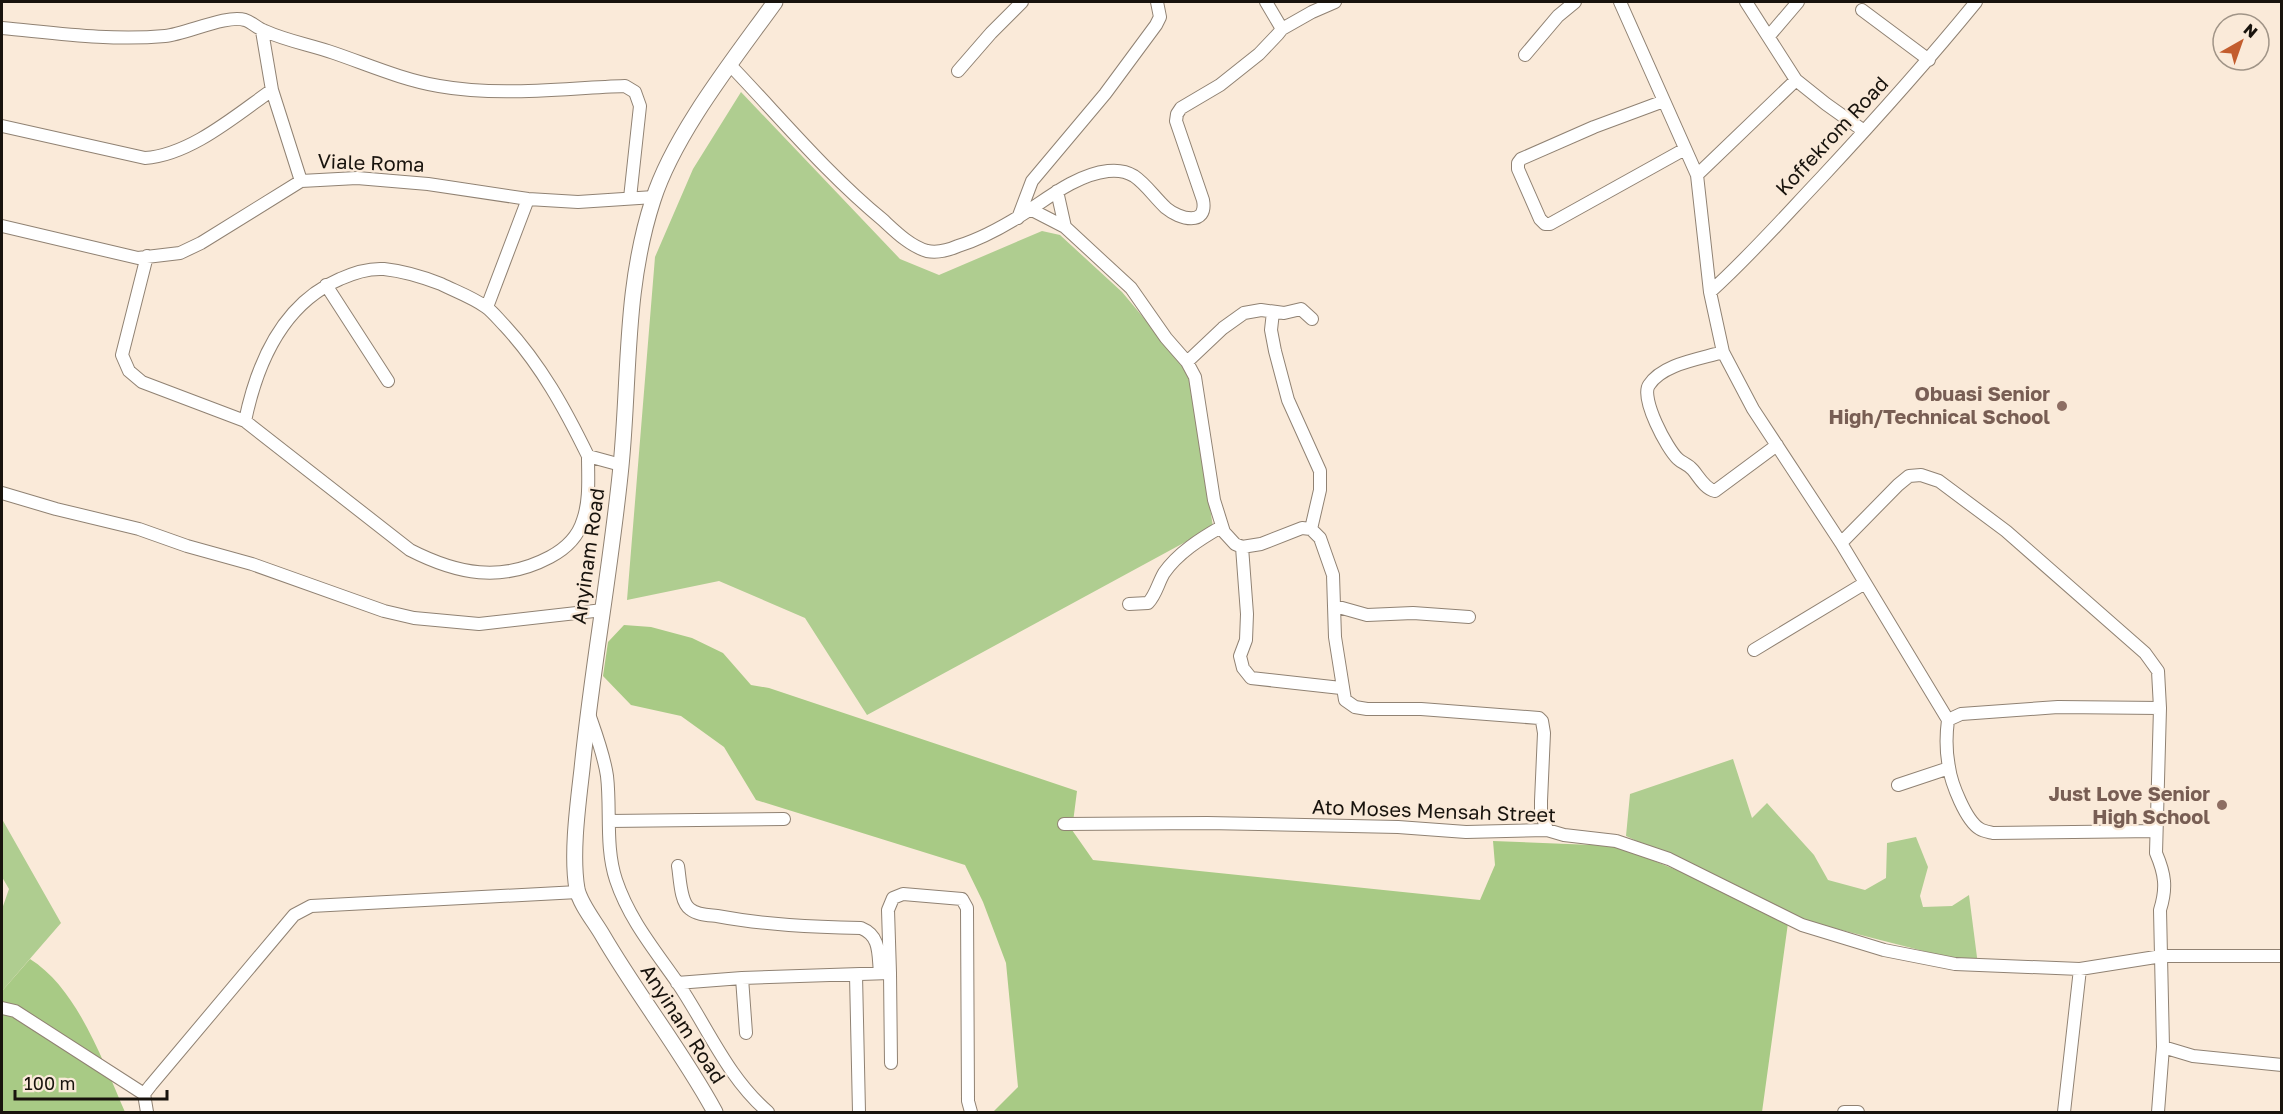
<svg xmlns="http://www.w3.org/2000/svg" width="2283" height="1114" viewBox="0 0 2283 1114" font-family="'Golos Text',sans-serif">
  <style>
    .green { fill: #afcd90 }
    .forest { fill: #a8ca85 }
    .lines { fill: none; stroke-linecap: round; stroke-linejoin: round }
    .minor-casing { stroke: #908273; stroke-width: 14 }
    .tertiary-casing { stroke: #908273; stroke-width: 17 }
    .minor { stroke: #fff; stroke-width: 12 }
    .tertiary { stroke: #fff; stroke-width: 15 }
    .education-dot { fill: #8d6e63; stroke: #faead9; stroke-width: 2 }
    .labels { text-anchor: middle; stroke-width: 4.5; stroke-linejoin: round; paint-order: stroke }
    .street-label { font-size: 20px; fill: #18130d; stroke: #faead9 }
    .education-label { font-size: 20px; font-weight: bold; fill: #785e54; stroke: #faead9; text-anchor: end }
  </style>
  <rect width="100%" height="100%" fill="#faead9"/>
  <path class="green" d="M741,92l159,167 39,16 103,-44 18,4 62,57 67,80 24,155 -346,188 -62,-97 -86,-37 -92,19 28,-343 38,-88z
    M1733,759l19,59 15,-15 47,52 14,25 37,10 21,-12 1,-35 29,-6 12,30 -8,29 3,11 29,-1 17,-11 9,70 -172,-44 -180,-85 4,-42z
    M2,819l59,104 -59,68v-82l7,-20 -7,-12z"/>
  <path class="forest" d="M624,625l27,2 41,11 31,15 28,32 18,3 308,103 -5,39 21,30 387,40 15,-35 -2,-24 125,5 73,30 97,47 -26,189h-769l25,-25 -12,-124 -23,-61 -18,-37 -209,-65 -32,-53 -43,-31 -50,-11 -28,-29 5,-34z
    M30,959c48,30 73,103 95,153h-123v-121z"/>
  <g class="lines">
    <defs>
      <path id="minor" d="M1620,2l77,173 13,117 13,60 30,57 88,134
        M1746,2l50,78 30,24 38,27
        M1862,10l67,50
        M2,28c54,5 108,13 163,8 21,-2 62,-22 80,-16 7,2 13,9 20,11 22,10 46,14 69,22 35,12 69,27 105,33 61,11 125,2 186,0l10,6 5,14 -10,92
        M1282,29l30,-17 23,-10
        M262,31l10,59 29,91
        M1769,36l29,-34
        M1525,55l33,-39 17,-14
        M730,65c50,52 97,109 153,155 13,12 27,26 44,31 11,2 22,-1 31,-5 26,-8 50,-22 73,-37 22,-15 49,-35 77,-38 9,-1 18,0 26,5 12,8 21,22 32,32 13,11 42,19 37,-8l-27,-79 1,-7 4,-6 39,-23 39,-31 19,-20 4,-5 -16,-27
        M958,71l33,-38 31,-31
        M1664,101l-70,26 -73,32 -3,4v6l22,50 5,5h5l135,-75
        M2,126l143,32c45,-3 90,-42 127,-68
        M1697,175l99,-95
        M1057,191l8,36
        M1030,209l35,18 66,61 35,50 21,24 8,15 19,123 10,32 11,12 7,3 19,-3 41,-16 9,1 9,9 13,37 2,62 10,63 10,7 12,2h54l118,9 3,3 2,12 -3,68v11l6,18
        M1018,218l14,-37 73,-87 51,-69 4,-8 -3,-15
        M2,226l136,32 42,-5 21,-10 100,-62 56,-3 71,6 100,15 50,3 76,-5
        M147,256l-25,99 7,16 13,11 103,39 165,129c47,24 91,33 140,7 15,-8 28,-20 33,-37 7,-20 5,-42 5,-64
        M326,285l62,96
        M1710,292c40,-36 75,-76 112,-115 53,-57 105,-115 154,-175
        M487,307l41,-108
        M1273,312l-2,18 4,21 13,49 32,71v19l-9,39
        M1723,352c-23,7 -61,12 -74,33 -9,13 18,64 29,74 4,4 10,5 15,11 6,7 12,19 22,21l62,-46
        M1187,362l36,-34 21,-15 17,-3 23,3 17,-4 11,10
        M245,421c12,-58 37,-117 95,-142 13,-6 28,-11 44,-10 19,2 39,8 57,15 14,7 31,13 45,23 7,5 13,13 19,19 36,39 60,83 83,130l33,9
        M2,493l54,16 83,20 48,17 65,18 132,47 30,7 65,6 124,-14
        M1242,547l5,67 -1,26 -6,16 3,12 8,10 90,10
        M1129,604l19,-1c8,-8 10,-20 16,-30 14,-20 36,-34 57,-46
        M1335,606l32,9 46,-2 56,4
        M1754,650l111,-67
        M589,714c7,20 15,41 18,62 4,34 -2,71 9,104 13,39 38,69 61,102 30,44 50,95 91,130
        M1948,720l13,-6 97,-7 102,1
        M1898,785l51,-17
        M609,821l175,-2
        M1064,824l143,-1 191,4 68,5 81,-2 17,5 52,6 53,18 133,66 82,25 71,14 125,5 82,-13h120
        M2156,831l-163,2c-4,-1 -10,-2 -13,-4 -14,-8 -29,-46 -31,-62 -3,-15 -3,-32 -1,-47l-107,-177 57,-58 11,-9 12,-1 18,6 67,50 139,122 13,18 2,37 -4,145c9,21 11,35 4,57l3,137 -5,65
        M678,866c2,11 2,36 12,43 7,6 19,6 27,7 48,9 96,11 144,12 20,8 17,27 19,45
        M890,973l1,90
        M856,975l3,137
        M742,978l4,55
        M677,983l65,-5 148,-5 -2,-63 5,-12 10,-4 59,5 5,9 1,193 3,11
        M2,1008l13,3 129,83
        M2163,1047l30,9 89,9
        M147,1112l-3,-18 7,-9 143,-170 17,-9 267,-14
        M1844,1112h14
        M2064,1112l16,-143"/>
      <path id="tertiary" d="M715,1112c-33,-61 -77,-116 -112,-176 -8,-14 -23,-32 -26,-47 -6,-35 1,-85 5,-120 10,-101 29,-201 39,-303 9,-91 3,-177 32,-266 21,-66 81,-141 122,-198"/>
    </defs>
    <use href="#minor" class="minor-casing"/>
    <use href="#tertiary" class="tertiary-casing"/>
    <use href="#minor" class="minor"/>
    <use href="#tertiary" class="tertiary"/>
  </g>
  <g class="education-dot">
    <circle cx="2062" cy="406" r="6"/>
    <circle cx="2222" cy="805" r="6"/>
  </g>
  <g class="labels">
    <g class="street-label">
      <text transform="translate(1832 136) rotate(-47)" y="7">Koffekrom Road</text>
      <text transform="translate(371 163) rotate(2)" y="7">Viale Roma</text>
      <text transform="translate(588 556) rotate(-82)" y="7">Anyinam Road</text>
      <text transform="translate(1434 811) rotate(2)" y="7">Ato Moses Mensah Street</text>
      <text transform="translate(683 1024) rotate(57)" y="7">Anyinam Road</text>
    </g>
    <g class="education-label">
      <text x="2050" y="401">Obuasi Senior<tspan x="2050" dy="23">High/Technical School</tspan></text>
      <text x="2210" y="801">Just Love Senior<tspan x="2210" dy="23">High School</tspan></text>
    </g>
  </g>
  <rect width="2283" height="1114" fill="none" stroke="#18130d" stroke-width="6"/>
  <g transform="translate(2241 42) rotate(40)"><circle r="28" fill="#faead9" stroke="#a09487" stroke-width="1.5"/>
  <path d="M0-4.5L10 22L0 15L-10 22Z" fill="#c35d2e"/>
  <text y="-9" font-size="16" font-weight="bold" text-anchor="middle" fill="#18130d">N</text>
  </g>
  <path d="M15 1090v9h152v-9" fill="none" stroke="#18130d" stroke-width="3"/>
  <text x="24" y="1090" font-size="18" fill="#18130d" stroke="#faead9" stroke-width="4.5" paint-order="stroke">100 m</text>
</svg>
